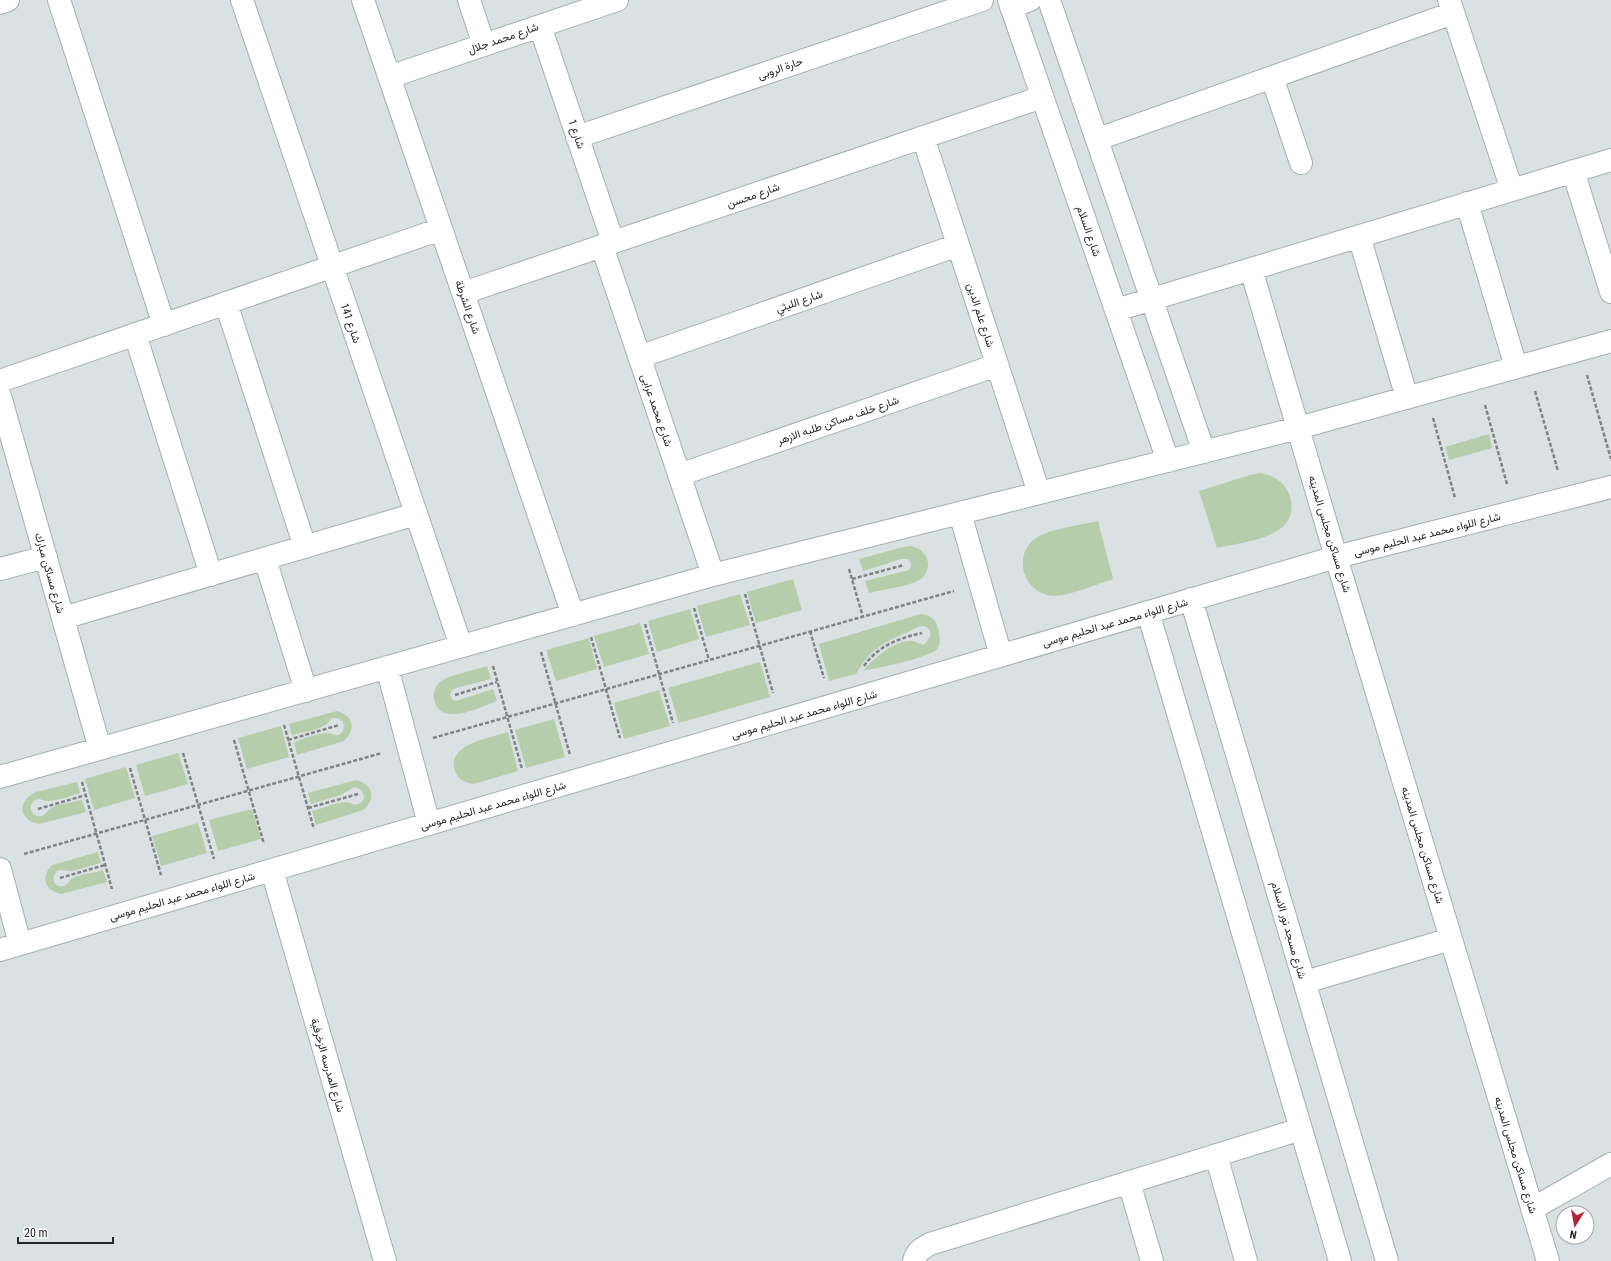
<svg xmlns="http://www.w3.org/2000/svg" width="1611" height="1261" viewBox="0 0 1611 1261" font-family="'Roboto Condensed',Vazirmatn,sans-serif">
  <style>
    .green { fill: #b6cdac }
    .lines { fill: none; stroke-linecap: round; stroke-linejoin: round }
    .street-casing { stroke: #a7aeae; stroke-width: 24 }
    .path { stroke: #7f8384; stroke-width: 2.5; stroke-dasharray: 4 2; stroke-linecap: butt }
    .street { stroke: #fff; stroke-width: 22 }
    .labels { text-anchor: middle; stroke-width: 3.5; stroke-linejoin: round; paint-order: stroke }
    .street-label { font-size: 11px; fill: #232526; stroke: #fff }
  </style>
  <rect width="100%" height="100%" fill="#dae1e2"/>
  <path class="green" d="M1489,434l3,14 -43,12 -4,-13z
    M1260,473c14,3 26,9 30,24 12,41 -47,45 -73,51l-18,-57 51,-16z
    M1098,521l15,58c-16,5 -44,17 -59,17 -30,-1 -43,-41 -18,-58 13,-9 45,-13 62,-17z
    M912,546c8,3 15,7 16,17 1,5 -3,13 -7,16 -10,7 -40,11 -52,14l-4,-12 44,-11 2,-4v-4l-4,-3h-5l-39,12 -4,-12 44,-12z
    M793,579l9,31 -46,13 -9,-31z
    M740,594l10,31 -44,12 -9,-31z
    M690,609l9,30 -42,13 -9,-31z
    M921,614c9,1 15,5 17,14 1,7 4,15 -1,21 -8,9 -60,19 -74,22 10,-12 31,-31 48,-30 5,0 8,3 12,4 7,-4 12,-17 0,-19 -5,0 -12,5 -17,7 -26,11 -35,17 -50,41l-27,7 -10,-37z
    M640,623l9,31 -45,13 -10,-31z
    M589,638l8,31 -41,12 -10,-31z
    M760,662l10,35 -91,26 -11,-35z
    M487,666l4,13 -35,9 -4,2 -2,5 2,4 4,2 37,-12 4,12c-16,6 -59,28 -63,-3 -1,-5 2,-13 6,-16 8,-7 36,-12 47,-16z
    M659,690l11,36 -46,13 -10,-36z
    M337,711c17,5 19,19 7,30l-47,14 -3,-13c9,-3 24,-9 33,-9 5,0 10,5 14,0 6,-6 2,-16 -7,-15 -4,0 -5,5 -9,7 -9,6 -23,7 -33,10l-3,-11z
    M554,719l11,38 -39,11 -11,-38z
    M281,726l8,31 -42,12 -9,-31z
    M508,732l10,39 -44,13c-8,-1 -16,-4 -19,-13 -9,-27 35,-33 53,-39z
    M178,753l10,31 -43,12 -9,-31z
    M126,767l9,31 -41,12 -9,-31z
    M356,780c17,4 21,19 7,30l-47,15 -4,-14c9,-2 25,-9 34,-9 4,0 7,4 12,2 11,-4 5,-16 -4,-17l-13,8 -30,9 -3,-11z
    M77,782l3,11c-10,3 -22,8 -33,8 -5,0 -9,-5 -14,1 -5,5 -1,15 7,14 5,0 6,-4 10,-7 6,-5 24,-7 32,-9l4,12 -47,12c-21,-4 -22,-23 -3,-32z
    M252,809l9,30 -43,12 -9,-31z
    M198,823l9,30 -46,13 -9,-30z
    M98,852l3,11 -28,8 -15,-1c-7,5 -6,18 5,16 5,0 6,-6 9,-8 9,-4 22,-5 31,-8l4,12 -46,12c-16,-3 -21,-17 -9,-29z"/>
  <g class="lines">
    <defs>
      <path id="street" d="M59,0l105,325
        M242,0l219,646
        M363,0l210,615
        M469,0l15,45
        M1009,0l159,461
        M1049,0l155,452
        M1449,0l63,190
        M0,3l8,-3
        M1011,7l19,-7
        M540,26l73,216
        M389,77l228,-77
        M1272,77l29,86
        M577,137l405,-137
        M923,137l116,356
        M1098,139l355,-126
        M1573,171l38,121
        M1467,203l49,164
        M1359,236l48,162
        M602,246l111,329
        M1251,269l85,288 212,704
        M463,293l579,-196
        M226,303l79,244
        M1116,310l495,-150
        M135,334l76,241
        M639,357l319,-112
        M0,381l441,-152
        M0,396l100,353
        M679,475l318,-110
        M960,513l41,143
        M265,559l41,132
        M0,569l46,-12
        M1191,599l196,662
        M1148,612l192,649
        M63,618l353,-104
        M387,667l42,157
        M0,777l713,-202 585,-147 313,-87
        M0,869l20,75
        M272,870l113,391
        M0,950l1336,-393 275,-70
        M1305,982l146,-43
        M1216,1155l30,106
        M1129,1182l23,79
        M1532,1209l79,-45
        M914,1261c2,-9 8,-13 16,-17l371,-115"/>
    </defs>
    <use href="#street" class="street-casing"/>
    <path class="path" d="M1587,375l24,84
      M1535,391l23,80
      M1485,405l22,79
      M1433,418l22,80
      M849,569l14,48
      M852,579l52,-14
      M745,594l28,99
      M694,608l15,52
      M645,624l28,99
      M810,631l14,47
      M591,637l29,101
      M541,652l29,103
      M493,666l29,103
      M864,666c14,-20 35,-28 58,-33
      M455,695l42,-13
      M284,725l30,104
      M433,738l521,-147
      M234,740l30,104
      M288,740l51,-15
      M183,753l31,106
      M130,768l31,107
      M82,782l30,107
      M308,808l50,-14
      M38,809l48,-14
      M24,854l358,-101
      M60,878l45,-13"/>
    <use href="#street" class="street"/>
  </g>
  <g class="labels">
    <g class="street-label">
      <text transform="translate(503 38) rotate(-19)" y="4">شارع محمد جلال</text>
      <text transform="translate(780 68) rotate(-19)" y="4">حارة الروبى</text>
      <text transform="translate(577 134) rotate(71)" y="4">شارع 1</text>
      <text transform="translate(753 195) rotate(-19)" y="4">شارع محسن</text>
      <text transform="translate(1089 231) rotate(71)" y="4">شارع السلام</text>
      <text transform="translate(799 301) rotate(-19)" y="4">شارع الليثي</text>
      <text transform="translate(468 307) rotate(71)" y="4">شارع الشرطة</text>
      <text transform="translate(981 315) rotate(72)" y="4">شارع علم الدين</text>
      <text transform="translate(351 323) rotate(71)" y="4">شارع 141</text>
      <text transform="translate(657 410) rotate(71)" y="4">شارع محمد عرابى</text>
      <text transform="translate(838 420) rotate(-19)" y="4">شارع خلف مساكن طلبه الازهر</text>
      <text transform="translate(1330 534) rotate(73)" y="4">شارع مساكن مجلس المدينه</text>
      <text transform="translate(1427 534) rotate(-14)" y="4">شارع اللواء محمد عبد الحليم موسى</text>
      <text transform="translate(50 573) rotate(74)" y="4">شارع مساكن مبارك</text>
      <text transform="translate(1115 622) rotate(-16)" y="4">شارع اللواء محمد عبد الحليم موسى</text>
      <text transform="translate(804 714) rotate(-16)" y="4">شارع اللواء محمد عبد الحليم موسى</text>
      <text transform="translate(493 805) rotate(-16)" y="4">شارع اللواء محمد عبد الحليم موسى</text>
      <text transform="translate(1423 845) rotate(73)" y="4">شارع مساكن مجلس المدينه</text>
      <text transform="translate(182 896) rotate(-16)" y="4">شارع اللواء محمد عبد الحليم موسى</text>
      <text transform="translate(1289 930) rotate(74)" y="4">شارع مسجد نور الاسلام</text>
      <text transform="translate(328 1065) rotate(74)" y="4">شارع المدرسه الزخرفية</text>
      <text transform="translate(1516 1155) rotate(73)" y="4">شارع مساكن مجلس المدينه</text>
    </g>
  </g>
  <g transform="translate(1575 1225) rotate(191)"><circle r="19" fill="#ffffff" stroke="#a7a8a8"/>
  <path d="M0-3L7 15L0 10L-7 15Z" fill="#b3213a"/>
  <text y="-6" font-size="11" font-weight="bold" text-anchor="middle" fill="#232526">N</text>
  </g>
  <path d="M18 1237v6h95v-6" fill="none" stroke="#232526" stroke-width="2"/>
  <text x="24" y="1237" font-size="12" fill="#232526" stroke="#ffffff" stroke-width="3" paint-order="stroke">20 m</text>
</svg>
